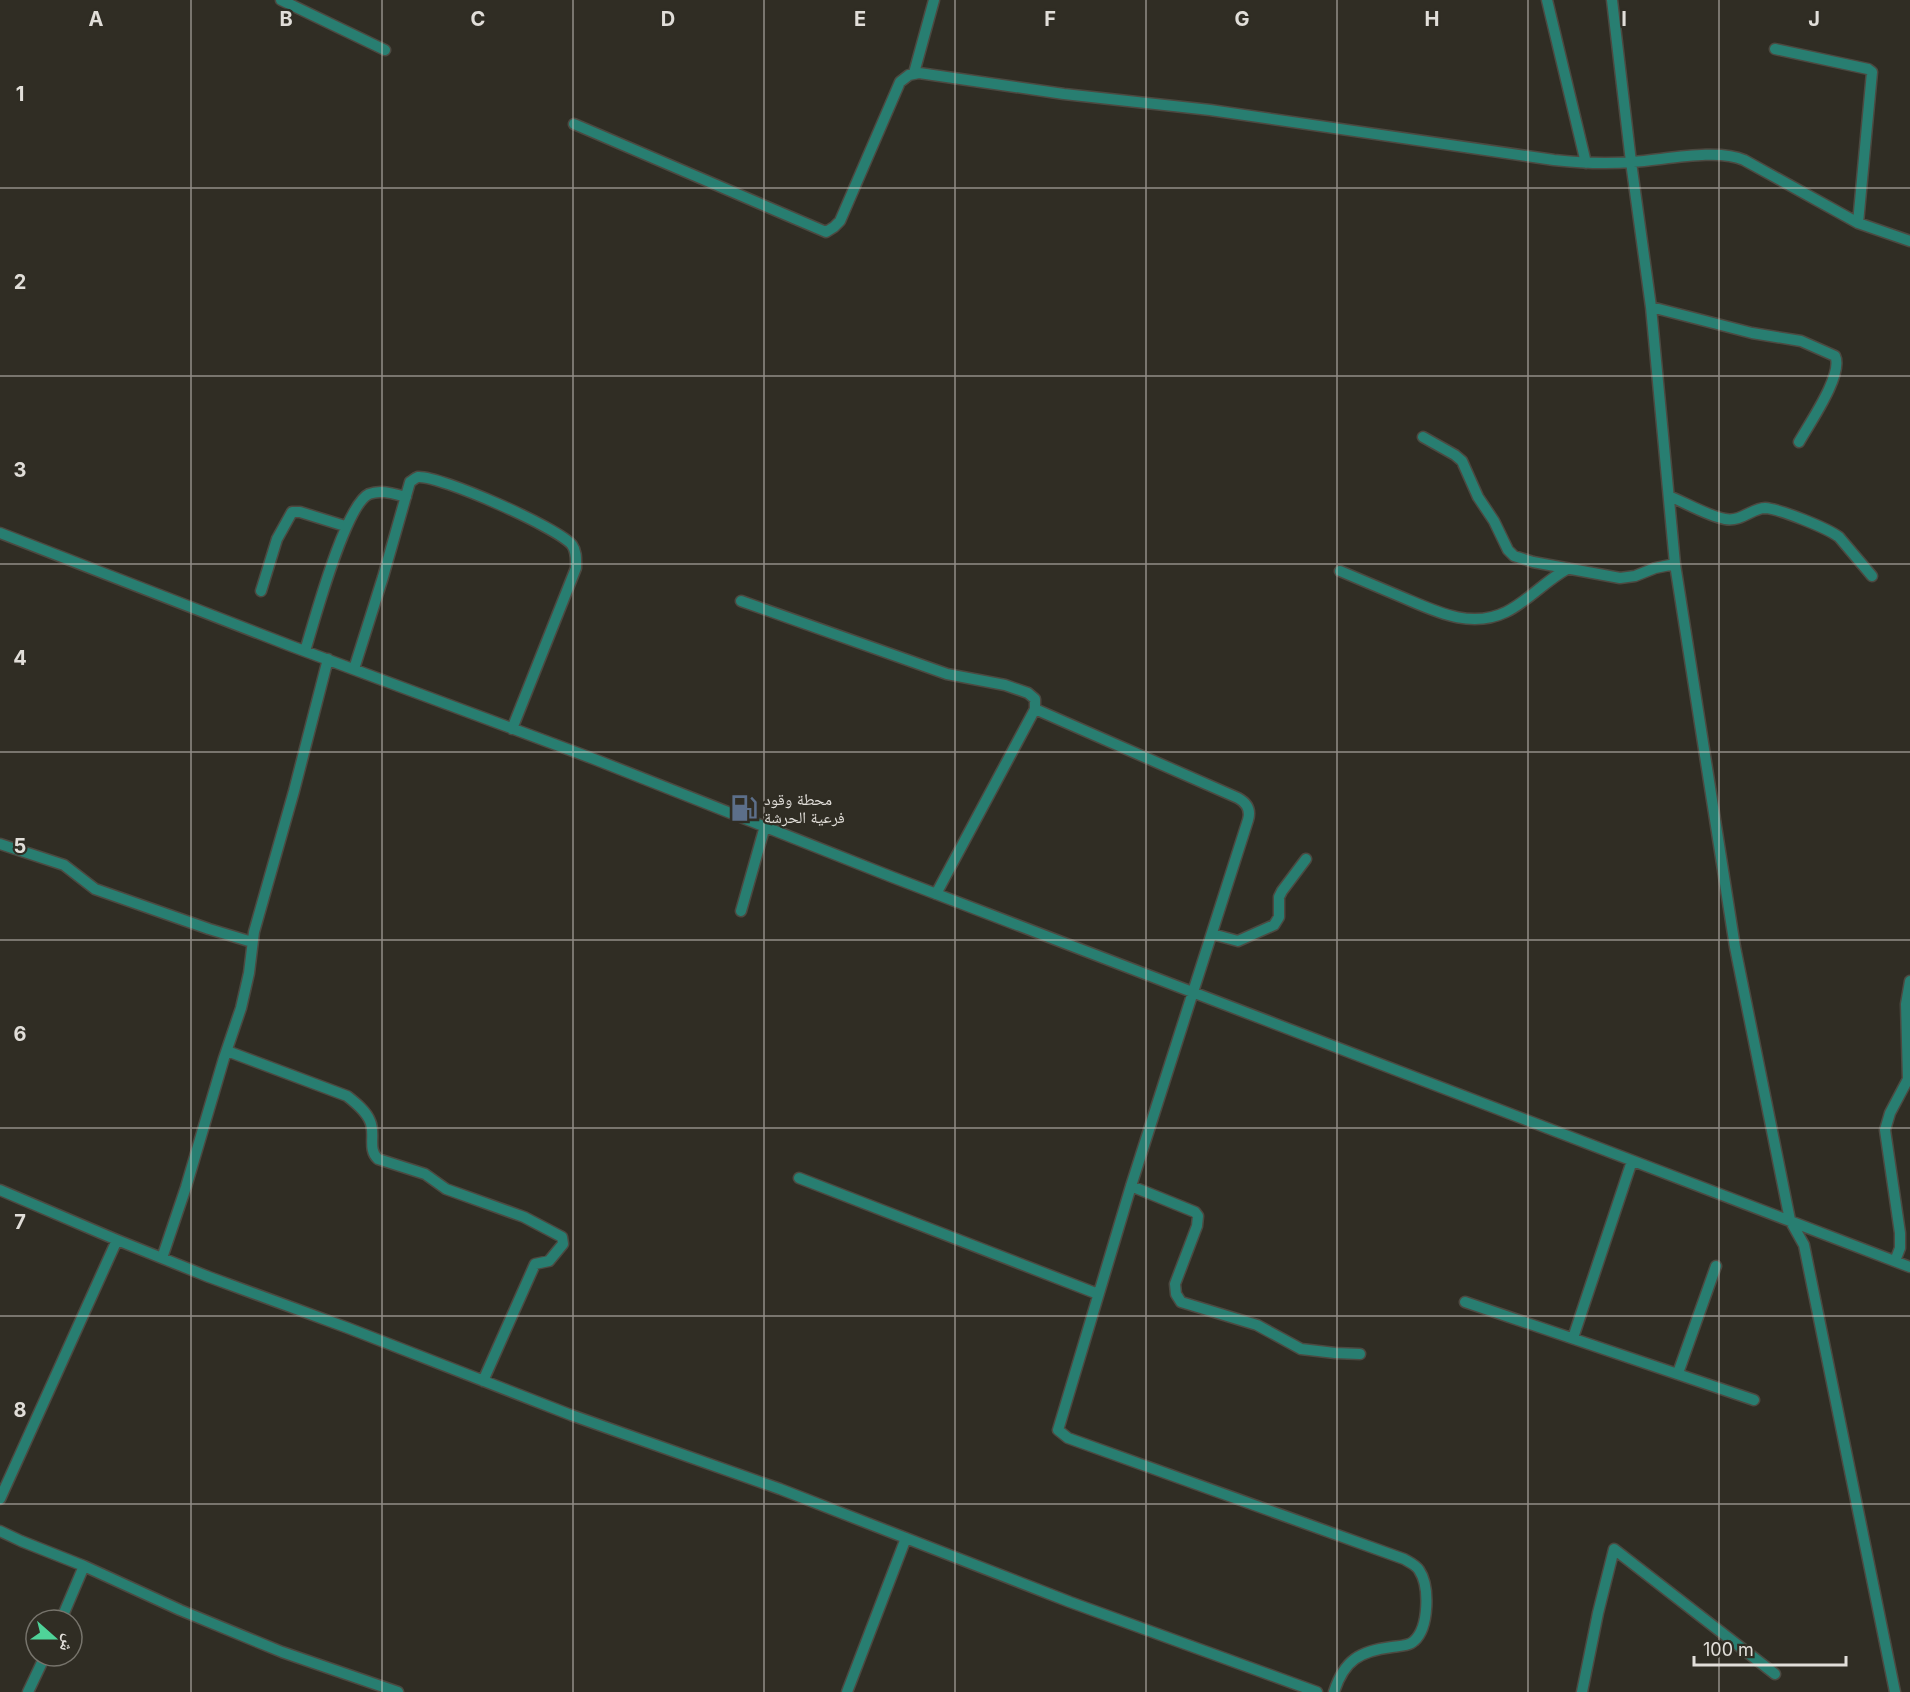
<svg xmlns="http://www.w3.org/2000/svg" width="1910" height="1692" viewBox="0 0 1910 1692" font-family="Inter,'Noto Naskh Arabic',sans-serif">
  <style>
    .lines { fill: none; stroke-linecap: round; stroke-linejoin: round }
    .minor-casing { stroke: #4c4941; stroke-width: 13 }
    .minor { stroke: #287e71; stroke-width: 10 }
    .grid { fill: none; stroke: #e1ded9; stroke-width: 1.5; stroke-opacity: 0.55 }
    .labels { text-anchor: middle; stroke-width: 4.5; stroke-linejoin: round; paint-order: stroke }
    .poi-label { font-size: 16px; fill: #e1ded9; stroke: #302d24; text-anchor: start }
    .grid-label { font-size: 20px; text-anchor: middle; font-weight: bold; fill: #e1ded9; stroke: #302d24; stroke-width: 4.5; stroke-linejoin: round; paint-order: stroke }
  </style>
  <rect width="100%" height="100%" fill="#302d24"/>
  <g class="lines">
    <defs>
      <path id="minor" d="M281,0l104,50
        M1547,0l39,163
        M1612,0l19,162 20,145 24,257 60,383 55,273 14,25 91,447
        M1775,49l93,20 4,3 -14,151
        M914,73l20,-73
        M574,124l252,108 8,-5 6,-6 60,-139 9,-7 10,-2 145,21 146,16 344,50c26,3 53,4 79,2 31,-2 84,-14 111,-2l114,63 52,18
        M1651,307l101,26 49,8 34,15c9,18 -26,68 -36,86
        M1423,437l32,18 7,6 16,36 16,24 14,29 6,6 19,6 87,16 15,-2 20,-8 20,-4
        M1669,496c17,7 39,20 56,23 17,3 27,-11 40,-11 15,1 62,20 74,29l33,39
        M0,533l291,113 303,113 298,118 1018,390
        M1340,571c21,9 43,18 64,27 33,14 67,31 102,14 21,-10 39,-31 61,-43
        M261,591l16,-52 15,-27h8l45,14
        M741,601l206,73 58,11 23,8 7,6v10l-99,185
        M305,651c9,-29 40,-146 64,-157 12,-5 25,0 37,3
        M354,669l29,-92 27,-95c3,-2 5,-4 8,-5 21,-2 141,51 154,68 5,7 4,15 4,23l-64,161
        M1035,709l203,89c9,5 13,12 10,22l-117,366 -73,244 10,8 336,121c5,3 12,6 15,11 11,16 10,58 -5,71 -5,5 -15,5 -22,6 -32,4 -48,13 -58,45
        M0,844l64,21 31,24 114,40 43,13
        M741,911l24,-85
        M1212,934l26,7 36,-16 5,-8v-20l3,-6 24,-32
        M227,1051l120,45c9,7 19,15 23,25 6,13 -3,28 8,38l47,15 21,15 78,28 38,20 1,7 -14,17 -14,3 -52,117
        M799,1178l299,116
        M1131,1186l64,26 3,4 -1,10 -22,58 1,10 5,8 76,23 44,24 34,4 25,1
        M0,1190l117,50 92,37 139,51 223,87 209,74 290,113 247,90
        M162,1258l24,-71 38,-129 17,-50 8,-35 5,-41 40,-141 34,-132
        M1895,1261l5,-13v-15l-15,-103 5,-17 18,-34 -2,-75 4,-23
        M1465,1302l289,98
        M1573,1338l59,-177
        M1678,1373l38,-107
        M0,1499l117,-259
        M0,1531l21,10 63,25 96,44 102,42 116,40
        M61,1620l23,-54
        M28,1692l17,-36
        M847,1692l59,-154
        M1582,1692l16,-79 16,-64 161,125"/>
    </defs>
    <use href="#minor" class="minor-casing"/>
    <use href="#minor" class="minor"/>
  </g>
  <path class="grid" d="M191,0v1692M382,0v1692M573,0v1692M764,0v1692M955,0v1692M1146,0v1692M1337,0v1692M1528,0v1692M1719,0v1692M0,188h1910M0,376h1910M0,564h1910M0,752h1910M0,940h1910M0,1128h1910M0,1316h1910M0,1504h1910"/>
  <defs>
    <symbol id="fuel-bare" viewBox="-9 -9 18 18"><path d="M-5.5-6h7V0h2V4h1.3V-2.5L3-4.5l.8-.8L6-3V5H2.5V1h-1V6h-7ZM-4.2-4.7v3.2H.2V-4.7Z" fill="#5c6f8a" stroke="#302d24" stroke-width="2.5" paint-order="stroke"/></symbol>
  </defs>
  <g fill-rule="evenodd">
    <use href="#fuel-bare" x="725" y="789" width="38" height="38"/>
  </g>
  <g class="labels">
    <g class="poi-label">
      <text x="764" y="805">محطة وقود<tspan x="764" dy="18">فرعية الحرشة</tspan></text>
    </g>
  </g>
  <g class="grid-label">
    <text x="96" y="26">A</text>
    <text x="286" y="26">B</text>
    <text x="478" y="26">C</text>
    <text x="668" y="26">D</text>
    <text x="860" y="26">E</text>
    <text x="1050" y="26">F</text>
    <text x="1242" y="26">G</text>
    <text x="1432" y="26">H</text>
    <text x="1624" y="26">I</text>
    <text x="1814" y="26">J</text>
    <text x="20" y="101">1</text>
    <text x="20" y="289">2</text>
    <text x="20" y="477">3</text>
    <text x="20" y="665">4</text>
    <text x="20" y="853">5</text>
    <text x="20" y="1041">6</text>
    <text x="20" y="1229">7</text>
    <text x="20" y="1417">8</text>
  </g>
  <g transform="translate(54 1638) rotate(111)"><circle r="28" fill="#302d24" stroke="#77746c" stroke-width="1.5"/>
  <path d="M0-4.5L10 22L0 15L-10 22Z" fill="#4fd399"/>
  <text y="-9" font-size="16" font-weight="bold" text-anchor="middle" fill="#e1ded9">ش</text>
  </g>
  <path d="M1694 1656v9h152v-9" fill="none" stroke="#e1ded9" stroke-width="3"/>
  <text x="1703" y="1656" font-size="18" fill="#e1ded9" stroke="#302d24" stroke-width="4.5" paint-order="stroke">100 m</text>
</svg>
